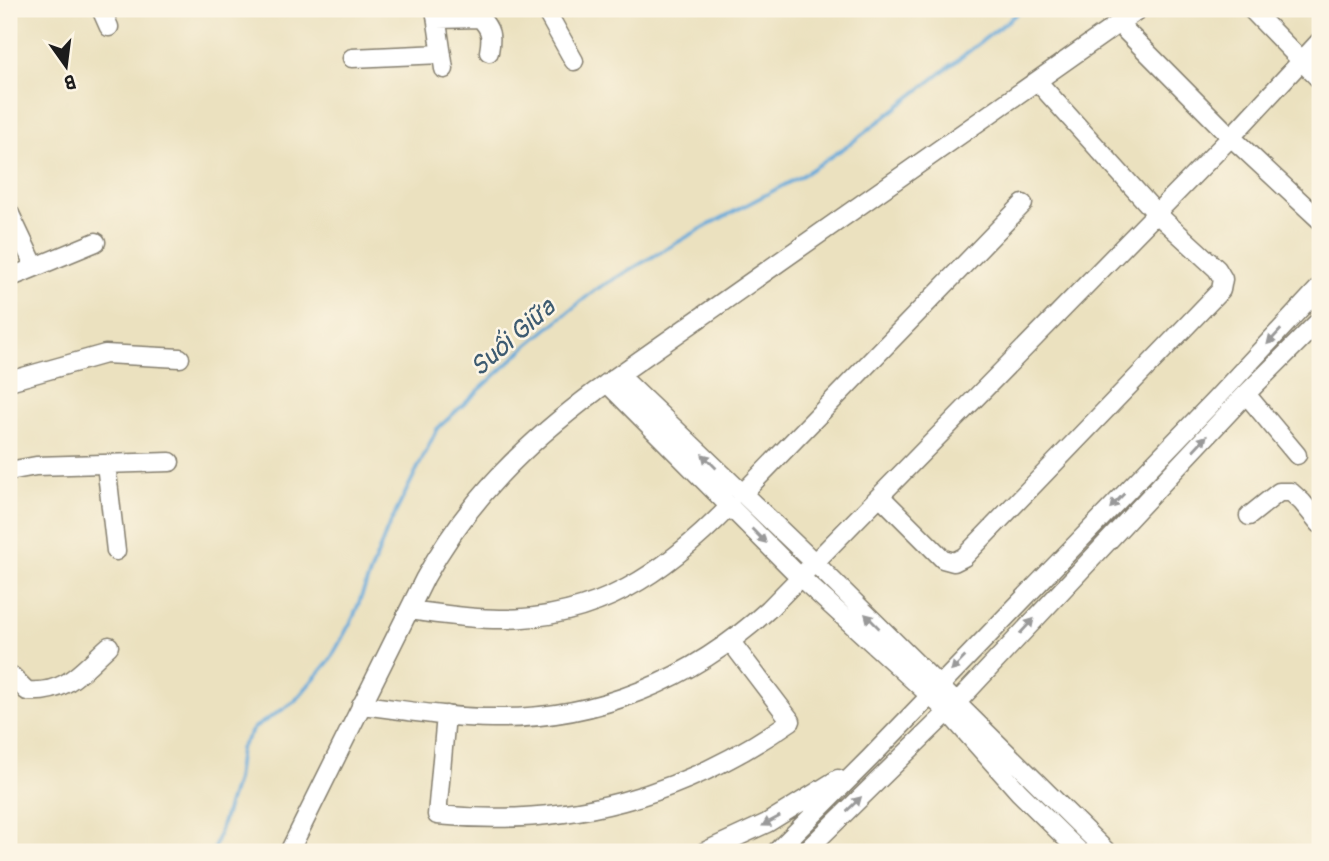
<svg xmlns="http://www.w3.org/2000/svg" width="1329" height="861" viewBox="0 0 1329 861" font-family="Pangolin,sans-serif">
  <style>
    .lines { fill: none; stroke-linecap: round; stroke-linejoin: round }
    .stream { stroke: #65a9da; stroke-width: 3.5 }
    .minor-casing { stroke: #847e6e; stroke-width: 21 }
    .minor { stroke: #fff; stroke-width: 18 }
    .oneway { fill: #999 }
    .labels { text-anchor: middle; stroke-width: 5; stroke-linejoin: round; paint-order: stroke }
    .water-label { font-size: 26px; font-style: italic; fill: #3d5b71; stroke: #fcf5e5 }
  </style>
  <rect width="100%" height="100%" fill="#fcf5e5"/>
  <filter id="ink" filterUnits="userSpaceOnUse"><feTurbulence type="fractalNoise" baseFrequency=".0143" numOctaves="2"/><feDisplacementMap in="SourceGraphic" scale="14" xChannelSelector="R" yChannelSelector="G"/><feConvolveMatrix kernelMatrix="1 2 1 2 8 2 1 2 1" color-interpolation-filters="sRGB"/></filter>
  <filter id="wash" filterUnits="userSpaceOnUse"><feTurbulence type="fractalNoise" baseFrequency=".00686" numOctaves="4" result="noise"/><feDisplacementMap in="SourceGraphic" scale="28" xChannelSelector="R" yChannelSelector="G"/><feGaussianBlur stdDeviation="1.57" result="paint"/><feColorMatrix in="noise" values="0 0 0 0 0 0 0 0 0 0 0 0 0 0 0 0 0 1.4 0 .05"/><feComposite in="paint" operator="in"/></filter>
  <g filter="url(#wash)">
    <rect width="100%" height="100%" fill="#ebe1bf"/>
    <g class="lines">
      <path class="stream" d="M213,852l23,-72 4,-31 14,-21 40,-26 36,-42 23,-42 34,-88 50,-101 92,-85 66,-54 104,-60 104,-55 47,-31 173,-135"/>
    </g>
  </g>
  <g filter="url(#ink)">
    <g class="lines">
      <defs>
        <path id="minor" d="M101,9l8,18
          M435,9l9,60
          M545,9l29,52
          M1251,9l69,71
          M437,19l43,-1c11,11 12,18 9,34
          M1118,23l113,114 89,83
          M352,58l90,-4
          M9,212l26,55
          M9,278l87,-36
          M619,375l196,188 292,289
          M9,381l96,-27 75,4
          M607,383l193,194 148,135 71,80 61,60
          M1246,394l51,61
          M106,464l10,87
          M9,471l27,-5 134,-4
          M742,494l281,-290
          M880,496l63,63 11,3 10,-5 257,-267 2,-11 -6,-10 -61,-56 -119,-132
          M1249,516l30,-24h12l11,10 18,22
          M409,610c30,4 60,9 91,9 98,0 164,-45 230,-113
          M9,677l3,-1 15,15c40,3 54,-20 82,-45
          M361,705c44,5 88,13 132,13 105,2 200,-39 276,-109l462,-472 89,-96
          M446,715l-9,100c132,13 245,-18 354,-94l-60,-79
          M289,852l136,-274c43,-78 99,-133 171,-187l543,-382
          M704,852l63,-29 71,-44
          M776,852l94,-94 345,-358 105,-113
          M805,852l143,-140 298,-318 74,-74"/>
      </defs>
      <use href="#minor" class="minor-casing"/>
      <use href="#minor" class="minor"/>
    </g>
    <defs><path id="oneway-solid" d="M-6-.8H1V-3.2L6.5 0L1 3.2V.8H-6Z" transform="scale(1.75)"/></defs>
    <g class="oneway">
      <use href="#oneway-solid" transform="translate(1274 337) rotate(133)"/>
      <use href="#oneway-solid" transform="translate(1200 443) rotate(-47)"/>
      <use href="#oneway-solid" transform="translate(709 461) rotate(-135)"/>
      <use href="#oneway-solid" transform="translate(1117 501) rotate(134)"/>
      <use href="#oneway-solid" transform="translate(759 536) rotate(45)"/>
      <use href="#oneway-solid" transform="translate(872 621) rotate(-135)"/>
      <use href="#oneway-solid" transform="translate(1027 626) rotate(-47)"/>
      <use href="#oneway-solid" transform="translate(958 664) rotate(134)"/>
      <use href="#oneway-solid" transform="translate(854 804) rotate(-44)"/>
      <use href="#oneway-solid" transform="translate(771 821) rotate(151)"/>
    </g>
  </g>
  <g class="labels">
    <g class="water-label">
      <text transform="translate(512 337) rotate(-41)" y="9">Suối Giữa</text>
    </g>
  </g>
  <rect width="1329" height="861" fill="none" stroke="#fcf5e5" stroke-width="35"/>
  <g transform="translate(66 66) rotate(166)" stroke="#fcf5e5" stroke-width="5" paint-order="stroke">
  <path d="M0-5L12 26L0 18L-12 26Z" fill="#1c1c1c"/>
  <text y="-10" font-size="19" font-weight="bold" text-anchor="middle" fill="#1c1c1c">B</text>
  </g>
</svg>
